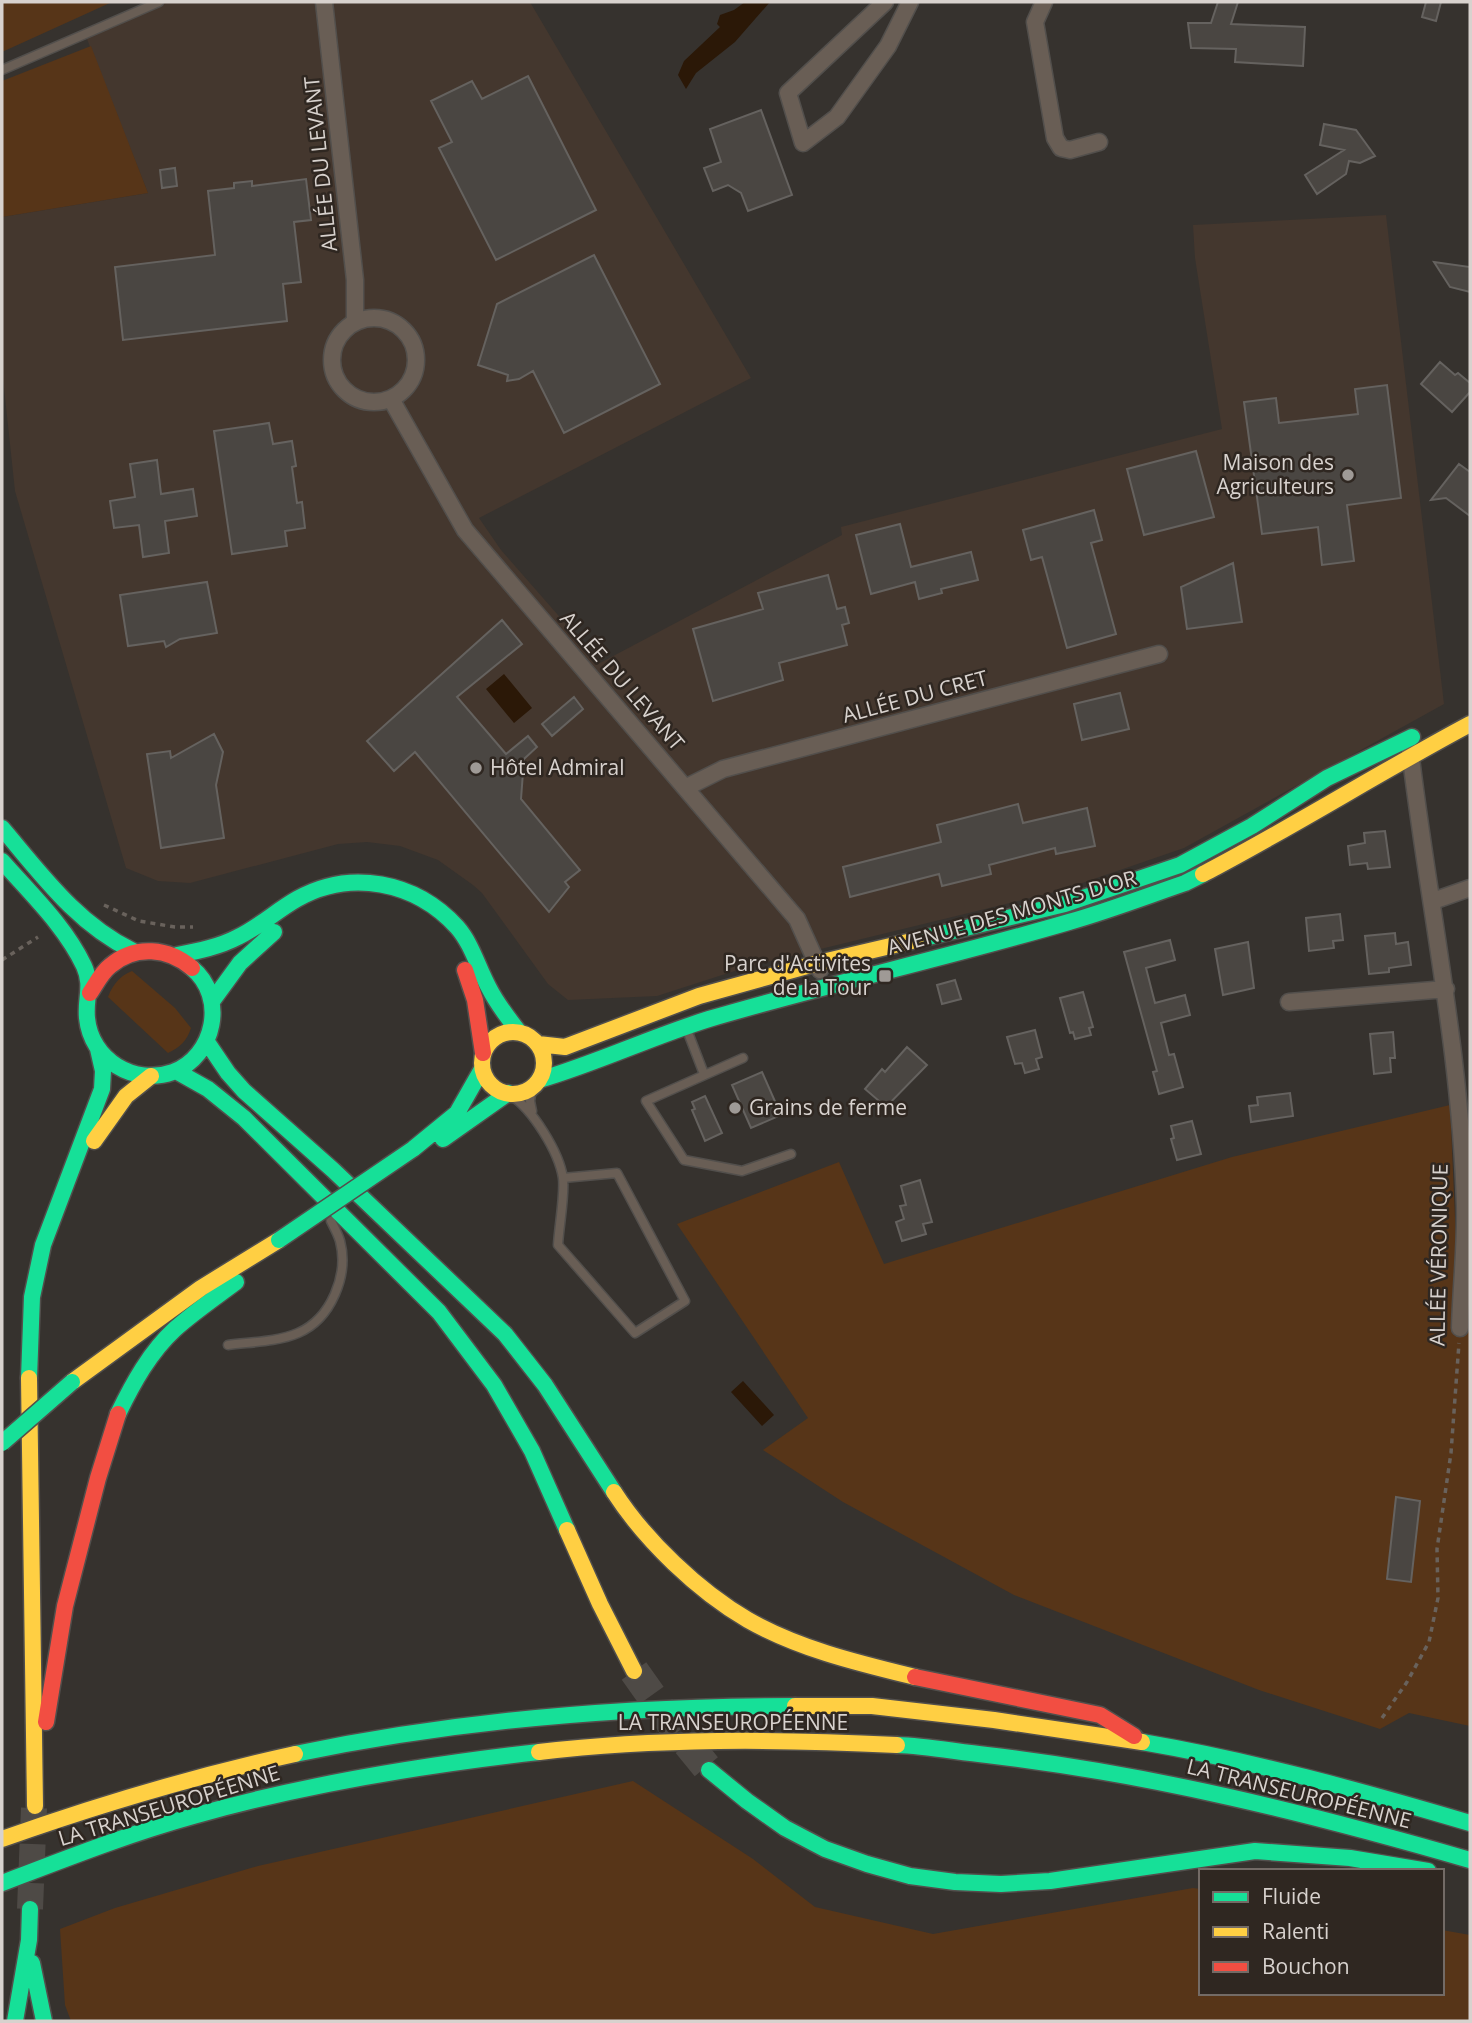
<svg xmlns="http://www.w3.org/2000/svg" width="1472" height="2023" viewBox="0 0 1472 2023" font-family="'Open Sans',sans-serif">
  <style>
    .built { fill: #44372e }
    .green { fill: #573518 }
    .water { fill: #2b1807 }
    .building { fill: #4a4642; stroke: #65625f; stroke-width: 2 }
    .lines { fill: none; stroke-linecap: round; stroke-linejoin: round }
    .primary-tunnel { stroke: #4e4a46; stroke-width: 26; stroke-dasharray: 26 13; stroke-linecap: butt }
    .highway-tunnel { stroke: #4e4a46; stroke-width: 30; stroke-dasharray: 30 15; stroke-linecap: butt }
    .lane-casing { stroke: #524f4c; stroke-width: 11 }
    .street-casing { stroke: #524f4c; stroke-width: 19 }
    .fast-casing { stroke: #524f4c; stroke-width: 19 }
    .slow-casing { stroke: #524f4c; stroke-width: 19 }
    .jam-casing { stroke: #524f4c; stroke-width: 19 }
    .path { stroke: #69625c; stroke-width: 3.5; stroke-dasharray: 5 5; stroke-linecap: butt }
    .lane { stroke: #695e55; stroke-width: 8 }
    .street { stroke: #695e55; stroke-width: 16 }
    .fast { stroke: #16e098; stroke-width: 16 }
    .slow { stroke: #ffcf43; stroke-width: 16 }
    .jam { stroke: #f24e42; stroke-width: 16 }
    .fast-bridge-casing { stroke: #524f4c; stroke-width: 19; stroke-linecap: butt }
    .fast-bridge { stroke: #16e098; stroke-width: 16 }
    .poi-dot { fill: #9f9a96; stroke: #2f2721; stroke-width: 2.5 }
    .labels { text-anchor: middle; stroke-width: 5; stroke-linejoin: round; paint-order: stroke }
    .street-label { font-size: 21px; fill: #d8d2ce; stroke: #2f2721 }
    .poi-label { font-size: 21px; fill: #d8d2ce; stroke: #2f2721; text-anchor: end }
  </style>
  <rect width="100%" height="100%" fill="#36322e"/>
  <path class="built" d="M151,2h379l221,376 -272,140 22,32 99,113 242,-128 -1,-8 381,-98 -27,-171 -2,-33 193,-10 58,489 -260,144 -125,43 -312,76 -90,29 -89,4 -20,-16 -66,-91 -9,-8 -35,-25 -38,-14 -33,-4 -29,2 -148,39 -32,-2 -32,-13 -111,-377 -13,-122v-152l146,-24 -65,-164z"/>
  <path class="green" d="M2,2h110l-110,50z
    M91,46l57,147 -146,24v-136z
    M132,971l43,37 16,20c-4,13 -11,19 -23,25l-60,-56c5,-13 12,-21 24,-26z
    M1450,1105l6,135 -3,90 17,1v395l-61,-13 -29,16 -121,-39 -245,-95 -171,-93 -80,-52 45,-32 -131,-194 162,-62 45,102 348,-107z
    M633,1781l120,78 62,48 118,27 260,-46 8,1v104h241v-63l28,5v86h-1399l-6,-16 -5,-76 55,-21 143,-42z"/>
  <path class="water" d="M745,2h25l-35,40 -39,31 -10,16 -8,-14 6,-14 36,-34 -3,-3 3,-9 14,-5z
    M504,674l28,34 -18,15 -28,-34z
    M743,1381l31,34 -12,11 -31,-34z"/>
  <path class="building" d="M1218,2h20l-7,22 74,3 -2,39 -68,-4 1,-13 -45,-1 -3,-25h23z
    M1426,2h15l-5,19 -14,-4z
    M528,76l68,134 -100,50 -57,-112 13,-6 -21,-41 41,-20 10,18z
    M761,110l31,85 -44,16 -7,-18 -13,-8 -15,6 -9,-23 17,-6 -11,-33z
    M1324,124l32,6 19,26 -15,7 -11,-2 -3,13 -29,20 -12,-19 39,-25 -24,-5z
    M175,168l2,18 -15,2 -2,-18z
    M306,179l5,41 -17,2 7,60 -18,2 4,37 -164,19 -8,-73 100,-12 -7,-64 26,-3v-5l18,-2v5z
    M594,255l66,129 -96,49 -31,-62 -14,8 -12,2 1,-6 -30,-10 19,-61z
    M1434,262l36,5v25l-20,-5z
    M1440,362l15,13 3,-2 12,10v9l-18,20 -31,-28z
    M1387,385l14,113 -54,7 7,56 -32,4 -4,-38 -56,7 -18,-132 32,-4 3,25 79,-9 -3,-25z
    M269,423l4,21 19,-3 4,25 -4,1 5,36 5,-1 3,26 -20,3 2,15 -55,8 -18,-123z
    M1196,451l18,66 -70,18 -17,-66z
    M157,460l4,34 32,-5 4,27 -32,5 4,32 -26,4 -4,-32 -25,3 -4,-27 25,-4 -5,-33z
    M1459,464l11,8v44l-24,-18 -15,2z
    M1094,510l8,30 -11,3 25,91 -49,14 -25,-91 -11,3 -8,-30z
    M900,524l11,43 60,-15 7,28 -37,9 1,4 -23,6 -4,-17 -44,12 -15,-59z
    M1233,563l9,59 -55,7 -6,-42z
    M828,575l9,34 8,-2 4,16 -7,2 5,20 -68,18 4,17 -70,21 -20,-72 70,-20 -5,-16z
    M207,582l10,51 -37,6 -14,8 -2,-6 -36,5 -8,-51z
    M502,620l20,24 -65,53 49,57 22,-18 9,11 -13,12 -3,40 59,71 -15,12 4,5 -20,25 -134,-160 -21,19 -27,-30z
    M1120,693l9,36 -47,11 -8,-36z
    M574,697l9,12 -31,27 -10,-12z
    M214,734l9,18 -7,33 8,53 -63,10 -14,-94 23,-3 1,7z
    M1018,804l5,19 64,-15 8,38 -39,8 -1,-6 -66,17 2,9 -49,12 -3,-12 -89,23 -7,-30 98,-25 -4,-17z
    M1385,831l5,36 -22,2 -1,-6 -17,2 -2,-19 17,-3 -1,-10z
    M1340,914l3,26 -10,1 1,7 -25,3 -3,-33z
    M1395,933l1,11 12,-2 3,23 -22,3v4l-20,2 -4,-38z
    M1170,940l5,20 -29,8 9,35 30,-8 5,20 -29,8 8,32 5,-1 9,33 -24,7 -6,-22 4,-1 -33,-119z
    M1248,942l6,46 -31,7 -8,-46z
    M955,980l6,19 -19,5 -5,-19z
    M1083,992l10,35 -4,1 2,7 -16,4 -2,-7 -3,1 -10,-35z
    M1035,1030l7,27 -6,2 3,10 -14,4 -3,-10 -7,1 -8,-27z
    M1393,1032l2,26h-5l1,14 -17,2 -4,-40z
    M907,1047l20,18 -41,42 -21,-18 17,-20 3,3z
    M762,1072l19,43 -30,13 -19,-43z
    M1290,1093l3,23 -42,6 -2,-16 9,-1 -1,-8z
    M705,1096l17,37 -17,8 -13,-31 3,-1 -3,-7z
    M1192,1121l9,33 -24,6 -6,-21 3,-1 -3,-12z
    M920,1180l12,42 -9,2 3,10 -24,7 -6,-19 8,-3 -4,-13 6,-1 -5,-19z
    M1396,1497l24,4 -9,81 -24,-3z"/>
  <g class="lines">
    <path class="primary-tunnel" d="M30,1909l4,-101"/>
    <path class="highway-tunnel" d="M634,1671l39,55 36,44"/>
    <defs>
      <path id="lane" d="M2,70l157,-68
        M687,1030l17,44
        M743,1058l-97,43 38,59 58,11 49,-17
        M532,1088l-2,13 2,10
        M510,1095c22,13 49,57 53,83 2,17 -4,48 -5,67l77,88 50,-32 -68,-128 -54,5
        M228,1345c23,-3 49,-3 70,-12 33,-14 51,-58 42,-92 -2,-7 -6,-14 -9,-20"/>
      <path id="street" d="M324,2l31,278v41
        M885,2l-97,91 15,50 34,-26 51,-71 22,-44
        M1044,2l-9,20 20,116 6,10 9,2 29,-8
        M332 360a42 42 0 1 1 84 0a42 42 0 1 1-84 0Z
        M391,399l74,131 332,389 23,51
        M1410,750c18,152 51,302 55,456 1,41 -4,82 -5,122
        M685,788l38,-19 436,-115
        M1433,901l37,-13
        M1289,1002l157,-13"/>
      <path id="fast" d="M2,828c39,46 75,96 131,123
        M2,861c29,33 63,65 82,105 9,20 1,32 3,52 4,42 47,68 86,54 42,-16 54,-75 19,-104
        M916,940l149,-36 115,-39 72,-39 75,-48 85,-41
        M177,955c21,-4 42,-8 61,-18 21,-10 38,-26 59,-38 53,-30 118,-18 160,28 15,17 21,41 32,61 8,16 19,30 30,44
        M213,1000l27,-37 34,-31
        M207,1042l21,31 16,18 89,79 172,164 40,51 69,107
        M176,1071l32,18 36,29 195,194 55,73 38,66 35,79
        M539,1080c58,-17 112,-43 170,-61 119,-35 241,-62 360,-97 39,-11 78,-26 116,-39l18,-9
        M443,1139l65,-46
        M413,1149l44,-36 25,-44
        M29,1378l3,-81 11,-52 59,-156 1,-18 -5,-22
        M118,1414c15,-31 32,-62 57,-85 19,-17 41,-32 61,-47
        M1142,1742c111,19 220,49 328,81
        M897,1745c30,1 60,7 90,10 165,19 324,59 483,105
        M295,1754c163,-34 333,-48 500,-48
        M709,1770l38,31 38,27 40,21 42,15 43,12 45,6 46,2 49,-3 205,-30 95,7 78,13
        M2,1883c63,-24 126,-49 191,-67 113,-32 230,-51 346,-64
        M32,1963l12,58
        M15,2021l14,-81 1,-31"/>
      <path id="slow" d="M1203,874c90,-47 177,-102 267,-150
        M482 1063a31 31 0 1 1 62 0a31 31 0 1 1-62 0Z
        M538,1044l27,3 134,-51 119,-33 98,-23
        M94,1141l32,-45 25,-20
        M29,1378l6,428
        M72,1382l129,-94 78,-48
        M614,1492c31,48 84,99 134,128 51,29 110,43 167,57
        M567,1530l33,74 34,67
        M795,1706h77l122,14 148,22
        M539,1752c119,-14 239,-13 358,-7
        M2,1839c96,-34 193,-63 293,-85"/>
      <path id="jam" d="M465,970l10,30 8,53
        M90,993c6,-9 12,-21 20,-27 25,-22 59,-18 82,2
        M915,1677l185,38 34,21
        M46,1722l19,-116 33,-128 20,-64"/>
    </defs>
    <use href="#lane" class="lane-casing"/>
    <use href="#street" class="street-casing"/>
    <use href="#fast" class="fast-casing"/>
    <use href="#slow" class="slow-casing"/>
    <use href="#jam" class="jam-casing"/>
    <path class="path" d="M104,905l35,16 36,6h18
      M2,960l36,-23
      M1382,1718l25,-36 22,-40 9,-44 -1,-49 14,-96 8,-110"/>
    <use href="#lane" class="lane"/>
    <use href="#street" class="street"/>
    <use href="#fast" class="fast"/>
    <use href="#slow" class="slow"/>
    <use href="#jam" class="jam"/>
    <defs>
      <path id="fast-bridge" d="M279,1240l134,-91
        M2,1443l70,-61"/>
    </defs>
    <use href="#fast-bridge" class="fast-bridge-casing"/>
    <use href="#fast-bridge" class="fast-bridge"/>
  </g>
  <g class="poi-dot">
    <circle cx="1348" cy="475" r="7"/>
    <circle cx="476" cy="768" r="7"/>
    <rect x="878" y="969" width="14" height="14" rx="3.5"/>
    <circle cx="735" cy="1108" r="7"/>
  </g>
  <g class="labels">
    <g class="street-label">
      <text transform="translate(321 164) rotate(-96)" y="7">ALLÉE DU LEVANT</text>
      <text transform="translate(622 681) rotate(49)" y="7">ALLÉE DU LEVANT</text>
      <text transform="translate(915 697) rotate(-15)" y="7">ALLÉE DU CRET</text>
      <text transform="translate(1012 913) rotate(-16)" y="7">AVENUE DES MONTS D'OR</text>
      <text transform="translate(1439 1255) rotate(-89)" y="7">ALLÉE VÉRONIQUE</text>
      <text x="733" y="1730">LA TRANSEUROPÉENNE</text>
      <text transform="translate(1299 1794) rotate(14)" y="7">LA TRANSEUROPÉENNE</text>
      <text transform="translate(169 1806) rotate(-17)" y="7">LA TRANSEUROPÉENNE</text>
    </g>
    <g class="poi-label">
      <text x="1334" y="470">Maison des<tspan x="1334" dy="24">Agriculteurs</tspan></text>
      <text x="490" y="775" text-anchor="start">Hôtel Admiral</text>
      <text x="871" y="971">Parc d'Activites<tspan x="871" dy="24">de la Tour</tspan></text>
      <text x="749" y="1115" text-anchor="start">Grains de ferme</text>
    </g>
  </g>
  <rect width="1472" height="2023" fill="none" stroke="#d8d2ce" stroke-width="7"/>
  <rect x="1199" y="1869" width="245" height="126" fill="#2f2721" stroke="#736b66" stroke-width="2"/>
  <rect x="1213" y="1892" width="35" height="10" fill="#16e098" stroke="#736b66" stroke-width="2"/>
  <text x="1262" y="1904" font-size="21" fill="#d8d2ce">Fluide</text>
  <rect x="1213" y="1927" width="35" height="10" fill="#ffcf43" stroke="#736b66" stroke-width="2"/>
  <text x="1262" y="1939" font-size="21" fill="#d8d2ce">Ralenti</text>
  <rect x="1213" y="1962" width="35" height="10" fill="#f24e42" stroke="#736b66" stroke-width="2"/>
  <text x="1262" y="1974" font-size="21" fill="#d8d2ce">Bouchon</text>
</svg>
